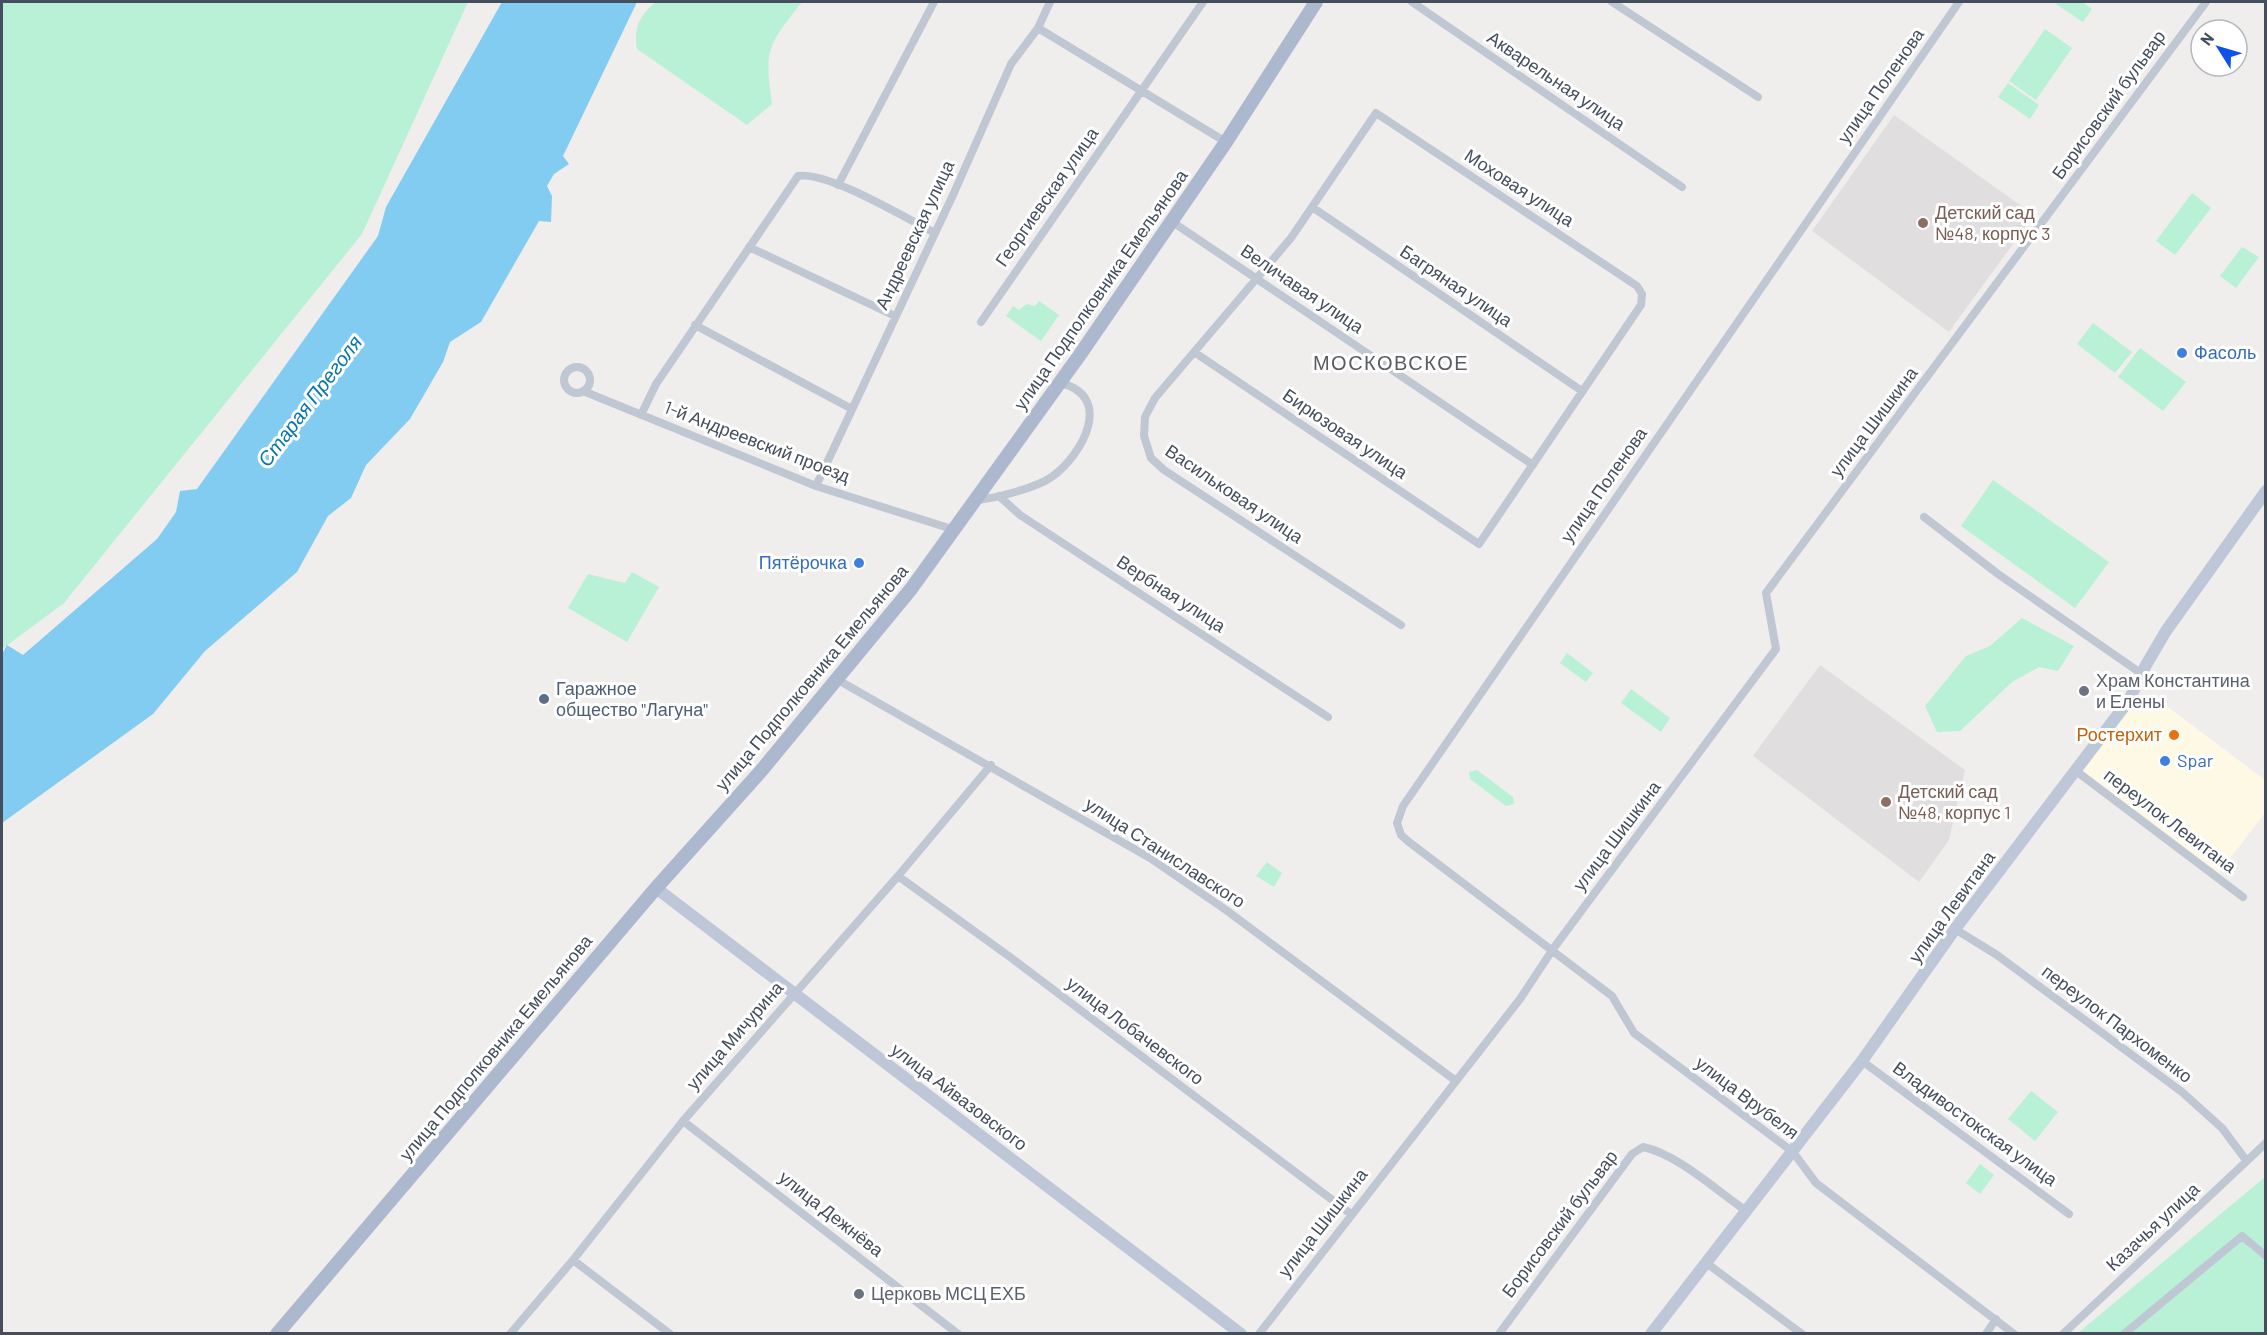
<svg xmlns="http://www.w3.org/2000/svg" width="2267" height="1335" viewBox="0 0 2267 1335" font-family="Barlow,sans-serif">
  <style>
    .commercial { fill: #fdf9e4 }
    .education { fill: #e1dedf }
    .green { fill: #b8f1d5 }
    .water { fill: #82cbf1 }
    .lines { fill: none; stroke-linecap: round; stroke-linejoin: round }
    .street { stroke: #bfc7d3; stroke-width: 8 }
    .secondary { stroke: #bec7d8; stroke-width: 12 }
    .primary { stroke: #abb8ce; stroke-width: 14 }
    .education-dot { fill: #8d6e63; stroke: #fff; stroke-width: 2 }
    .shop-dot { fill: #3f7fe0; stroke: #fff; stroke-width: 2 }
    .worship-dot { fill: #6b7280; stroke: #fff; stroke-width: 2 }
    .service-dot { fill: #5c6f8a; stroke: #fff; stroke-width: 2 }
    .food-dot { fill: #e8710a; stroke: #fff; stroke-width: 2 }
    .labels { text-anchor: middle; stroke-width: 6; stroke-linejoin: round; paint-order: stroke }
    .street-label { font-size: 18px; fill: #444e5c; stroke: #fff }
    .education-label { font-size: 18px; fill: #785e54; stroke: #fff; text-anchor: start }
    .shop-label { font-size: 18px; fill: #366cbe; stroke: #fff; text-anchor: start }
    .worship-label { font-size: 18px; fill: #5b616d; stroke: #fff; text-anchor: start }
    .service-label { font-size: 18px; fill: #4e5e75; stroke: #fff; text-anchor: start }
    .food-label { font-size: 18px; fill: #c56008; stroke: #fff; text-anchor: end }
    .neighbourhood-label { font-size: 20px; letter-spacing: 1.5px; fill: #595c62; stroke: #fff }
    .water-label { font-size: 20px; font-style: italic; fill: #0475af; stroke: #fff }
  </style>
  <rect width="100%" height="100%" fill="#f0eded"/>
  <path class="commercial" d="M2139,696l25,8 101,76v33l-46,60 -136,-102z"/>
  <path class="education" d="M1894,115l140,100 -85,117 -137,-101z
    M1820,665l145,105 -16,70 -30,42 -166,-126z"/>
  <path class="green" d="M2,2h466l-106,232 -298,369 -62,46z
    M656,2h146c-34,43 -38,46 -30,102l-25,21 -110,-76c-4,-20 3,-35 19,-47z
    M2058,2h24l10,7 -9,13 -27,-18z
    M2045,29l27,19 -36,52 -27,-19z
    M2008,83l31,22 -9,14 -32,-22z
    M2192,193l19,15 -36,47 -19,-14z
    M2242,247l17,10 -23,31 -16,-12z
    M1039,301l20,14 -18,26 -35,-25 7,-10 6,4 8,-6 8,2z
    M2093,323l39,29 -17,21 -38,-29z
    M2140,348l46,34 -23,29 -45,-34z
    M1993,480l116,82 -34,46 -114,-82z
    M632,572l27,15 -32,55 -59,-34 20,-34 37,9z
    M2022,618l52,28 -16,25 -19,-4 -27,15 -52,49 -23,1 -12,-26 41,-50 24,-10z
    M1567,653l26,20 -7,9 -26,-19z
    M1631,689l39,29 -9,14 -40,-29z
    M1477,770l36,27 1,7 -8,2 -36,-27 -1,-7z
    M1267,862l15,11 -8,14 -18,-11z
    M2031,1091l27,21 -23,29 -27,-22z
    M1980,1164l14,11 -14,19 -14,-11z
    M2265,1177v156h-187z"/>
  <path class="water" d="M502,2h135l-74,154 6,8 -15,10 -7,12 5,10 -1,26 -12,-1 -58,101 -31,20 -7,20 -33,57 -44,46 -15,33 -23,18 -31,56 -92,79 -52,63 -151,109v-169l5,-9 16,10 134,-116 19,-27 4,-21 17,-2 181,-253 8,-29z"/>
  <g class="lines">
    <path class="street" d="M1412,2l270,185
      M1612,2l146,95
      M1959,2l-556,804 -6,17 4,12 8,7 203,154 22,37 159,119 23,31 198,151
      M1038,28l188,114
      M838,185l96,-183
      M1312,207l270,184
      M1171,221l362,244
      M749,247l146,69
      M981,322l222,-320
      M695,325l157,84
      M1194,352l285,192 162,-239 1,-11 -5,-8 -261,-173 -85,125 -136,160 -10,19 -1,19 7,22 13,12 237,155
      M564 380a13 13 0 1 1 26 0a13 13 0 1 1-26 0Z
      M583,391l233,95 139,44
      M641,415l15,-31 142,-208c30,-5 107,42 137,57
      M816,486l137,-291 58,-131 27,-36 12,-26
      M999,496l21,19 308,202
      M977,500c19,-2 60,-12 76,-24 29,-21 62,-80 7,-93
      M1924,517l74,57 144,100
      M838,680l312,178 76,52 230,171
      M2076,771l167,126
      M898,876l112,81 341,257
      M1955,929l42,26 185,137 40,36 24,32
      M1862,1061l207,153
      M683,1121l275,213
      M573,1260l97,74
      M1705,1262l97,72
      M510,1334l63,-74 110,-139 215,-245 93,-111
      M1259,1334l261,-335 33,-50 223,-300 -10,-56 440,-591
      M1499,1334l133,-180 11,-7c34,7 73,43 102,63
      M1986,1334l10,-15
      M2063,1334l203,-191
      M2124,1334l118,-98 24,20"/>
    <path class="secondary" d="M656,888l585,446
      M1651,1334l211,-273 93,-132 174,-229 17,-35 20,-34 100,-140"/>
    <path class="primary" d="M277,1334l379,-446 105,-117 150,-182 168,-233 147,-214 90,-140"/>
  </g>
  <g class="education-dot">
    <circle cx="1923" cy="223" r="6"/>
    <circle cx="1886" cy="802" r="6"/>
  </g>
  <g class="shop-dot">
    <circle cx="2182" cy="353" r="6"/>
    <circle cx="859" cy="563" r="6"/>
    <circle cx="2165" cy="761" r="6"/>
  </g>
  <g class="worship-dot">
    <circle cx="2084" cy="691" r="6"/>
    <circle cx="859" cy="1294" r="6"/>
  </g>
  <circle class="service-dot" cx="544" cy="699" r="6"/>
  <circle class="food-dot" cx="2174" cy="735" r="6"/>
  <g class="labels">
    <g class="street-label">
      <text transform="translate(1556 81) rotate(34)" y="6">Акварельная улица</text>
      <text transform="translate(1881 86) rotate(-55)" y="6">улица Поленова</text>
      <text transform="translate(2109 105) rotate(-54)" y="6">Борисовский бульвар</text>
      <text transform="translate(1519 188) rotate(33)" y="6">Моховая улица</text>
      <text transform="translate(1047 197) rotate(-55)" y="6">Георгиевская улица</text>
      <text transform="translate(915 235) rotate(-65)" y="6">Андреевская улица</text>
      <text transform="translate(1456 286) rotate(34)" y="6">Багряная улица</text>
      <text transform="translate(1302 289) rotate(34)" y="6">Величавая улица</text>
      <text transform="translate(1101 290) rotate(-55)" y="6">улица Подполковника Емельянова</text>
      <text transform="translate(1874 422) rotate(-53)" y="6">улица Шишкина</text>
      <text transform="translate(1345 434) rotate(34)" y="6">Бирюзовая улица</text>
      <text transform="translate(757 442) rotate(21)" y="6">1-й Андреевский проезд</text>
      <text transform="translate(1604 485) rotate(-55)" y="6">улица Поленова</text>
      <text transform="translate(1234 494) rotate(34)" y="6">Васильковая улица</text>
      <text transform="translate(1171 594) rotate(33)" y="6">Вербная улица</text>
      <text transform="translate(812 678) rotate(-50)" y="6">улица Подполковника Емельянова</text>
      <text transform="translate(2170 821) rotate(37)" y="6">переулок Левитана</text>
      <text transform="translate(1617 836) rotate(-53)" y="6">улица Шишкина</text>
      <text transform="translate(1165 853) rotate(33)" y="6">улица Станиславского</text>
      <text transform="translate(1952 907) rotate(-54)" y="6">улица Левитана</text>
      <text transform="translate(2117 1024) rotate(37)" y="6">переулок Пархоменко</text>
      <text transform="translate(1135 1031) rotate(37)" y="6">улица Лобачевского</text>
      <text transform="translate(735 1036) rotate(-49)" y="6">улица Мичурина</text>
      <text transform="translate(496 1048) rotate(-50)" y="6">улица Подполковника Емельянова</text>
      <text transform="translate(959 1097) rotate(37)" y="6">улица Айвазовского</text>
      <text transform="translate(1747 1098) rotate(37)" y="6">улица Врубеля</text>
      <text transform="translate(1975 1124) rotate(36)" y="6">Владивостокская улица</text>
      <text transform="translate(831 1214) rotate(38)" y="6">улица Дежнёва</text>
      <text transform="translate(1323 1223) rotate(-52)" y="6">улица Шишкина</text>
      <text transform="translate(1560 1224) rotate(-53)" y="6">Борисовский бульвар</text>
      <text transform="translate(2153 1227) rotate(-43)" y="6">Казачья улица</text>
    </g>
    <g class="education-label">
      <text x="1935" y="219">Детский сад<tspan x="1935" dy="21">№48, корпус 3</tspan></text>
      <text x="1898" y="798">Детский сад<tspan x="1898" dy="21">№48, корпус 1</tspan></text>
    </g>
    <g class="shop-label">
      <text x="2194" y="359">Фасоль</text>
      <text x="847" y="569" text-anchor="end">Пятёрочка</text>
      <text x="2177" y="767">Spar</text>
    </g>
    <g class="worship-label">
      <text x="2096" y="687">Храм Константина<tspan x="2096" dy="21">и Елены</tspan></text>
      <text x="871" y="1300">Церковь МСЦ ЕХБ</text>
    </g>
    <g class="service-label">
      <text x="556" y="695">Гаражное<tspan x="556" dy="21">общество "Лагуна"</tspan></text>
    </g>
    <g class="food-label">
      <text x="2162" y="741">Ростерхит</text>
    </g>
    <g class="neighbourhood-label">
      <text x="1391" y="370">МОСКОВСКОЕ</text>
    </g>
    <g class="water-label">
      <text transform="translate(310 401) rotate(-53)" y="7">Старая Преголя</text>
    </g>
  </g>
  <rect width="2267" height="1335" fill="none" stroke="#444e5c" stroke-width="6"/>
  <g transform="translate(2219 48) rotate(307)"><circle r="28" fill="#ffffff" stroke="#b4b8be" stroke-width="1.5"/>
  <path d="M0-4.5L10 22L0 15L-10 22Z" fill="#0e51e9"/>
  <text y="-9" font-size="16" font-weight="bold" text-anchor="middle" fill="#444e5c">N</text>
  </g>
</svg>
